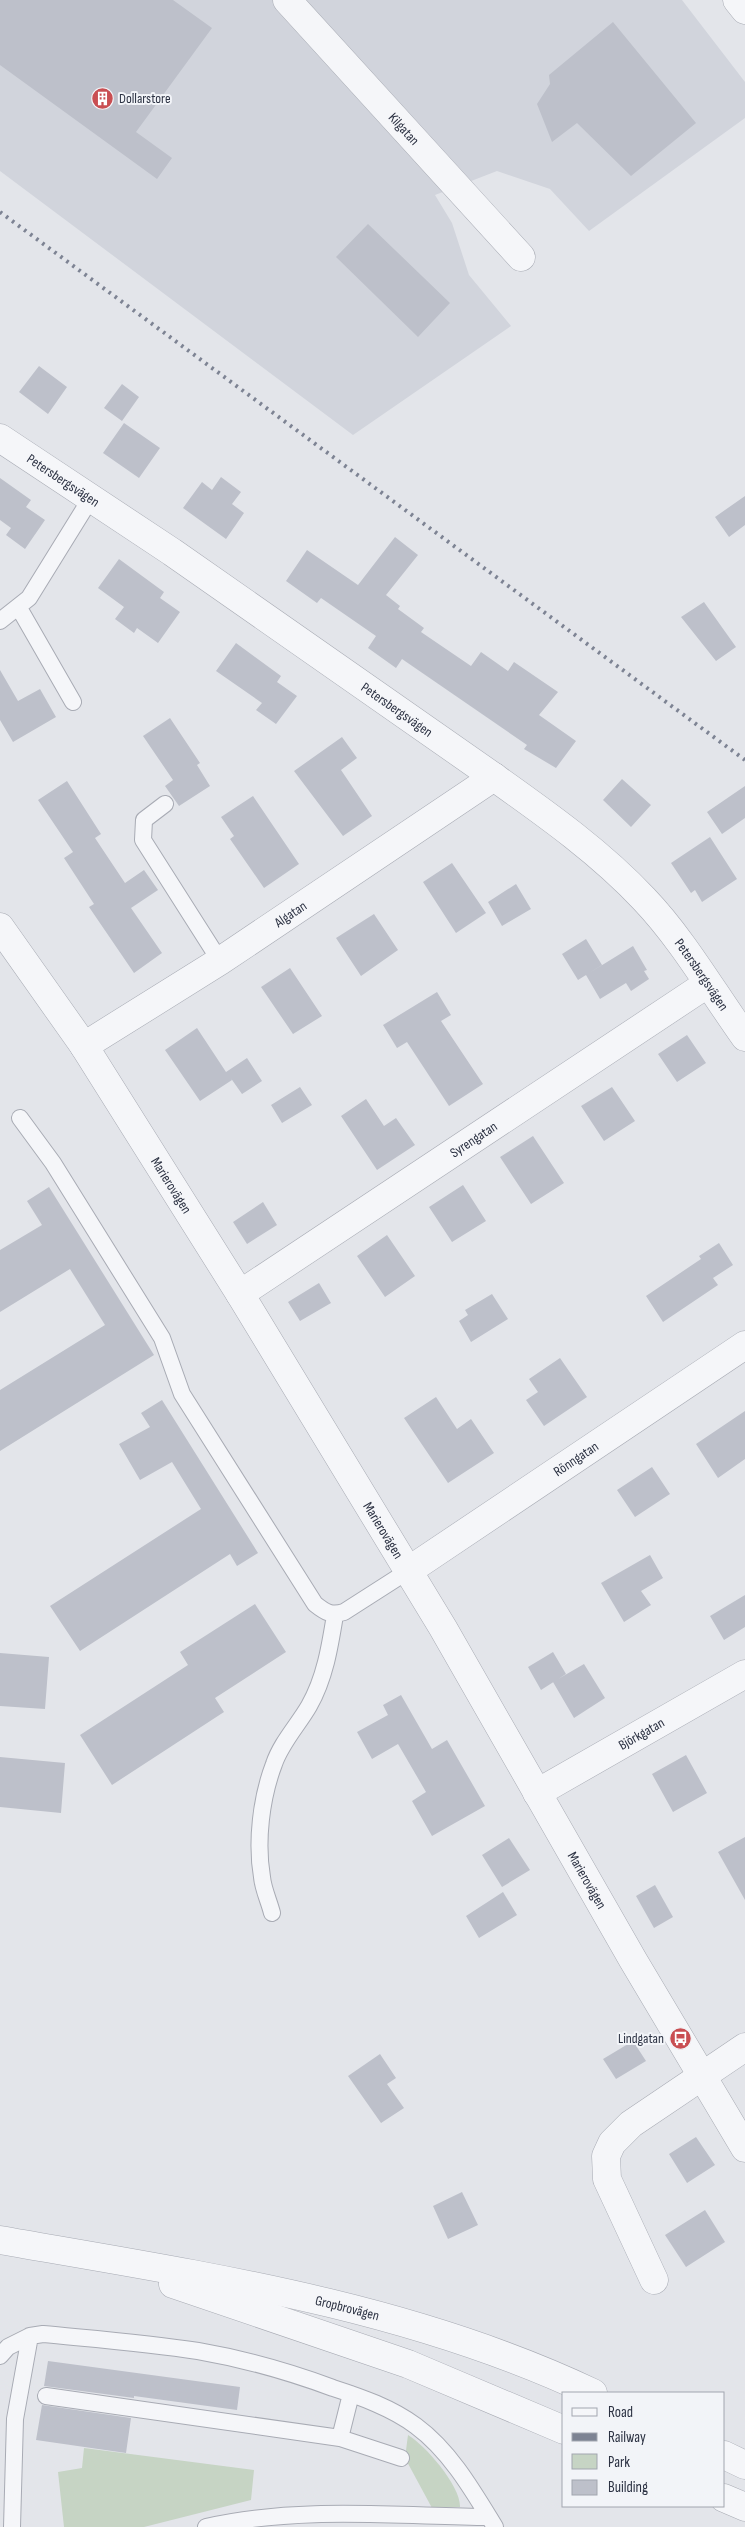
<svg xmlns="http://www.w3.org/2000/svg" width="745" height="2527" viewBox="0 0 745 2527" font-family="'Sofia Sans Condensed',sans-serif">
  <style>
    .built { fill: #d1d4dc }
    .green { fill: #c6d4c4 }
    .building { fill: #bdc0ca }
    .lines { fill: none; stroke-linecap: round; stroke-linejoin: round }
    .service-casing { stroke: #a8abb4; stroke-width: 18 }
    .minor-casing { stroke: #a8abb4; stroke-width: 29 }
    .tertiary-casing { stroke: #a8abb4; stroke-width: 29 }
    .service { stroke: #f5f6f9; stroke-width: 16 }
    .minor { stroke: #f5f6f9; stroke-width: 28 }
    .tertiary { stroke: #f5f6f9; stroke-width: 28 }
    .rail { stroke: #7d8393; stroke-width: 4; stroke-dasharray: 2.5 5; stroke-linecap: butt }
    .labels { text-anchor: middle; stroke-width: 4; stroke-linejoin: round; paint-order: stroke }
    .poi-label { font-size: 14px; fill: #2b3142; stroke: #f2f4f8; text-anchor: start }
    .street-label { font-size: 14px; fill: #2b3142; stroke: #f2f4f8 }
  </style>
  <rect width="100%" height="100%" fill="#e3e5ea"/>
  <path class="built" d="M0,0h682l63,82v36l-156,113 -39,-42 -53,-18 -62,24 17,28 17,52 42,51 -158,109 -353,-264z"/>
  <path class="green" d="M408,2435c17,10 53,51 52,72l-28,1 -27,-50z
    M84,2448l170,22 -3,30 -107,27h-80l-6,-55 24,-4z"/>
  <path class="building" d="M0,0h173l39,28 -76,104 36,26 -15,21 -157,-114z
    M613,22l83,101 -65,53 -54,-53 -25,19 -15,-38 13,-20 -1,-9z
    M368,224l82,79 -32,34 -82,-80z
    M39,366l28,21 -19,27 -29,-22z
    M122,384l17,13 -17,24 -18,-13z
    M124,423l36,25 -21,30 -36,-25z
    M221,477l20,15 -9,12 12,9 -18,26 -43,-31 19,-26 10,8z
    M0,478l31,22 -5,7 19,13 -20,29 -19,-14 5,-7 -11,-8z
    M745,496v29l-16,12 -14,-20z
    M395,537l23,18 -32,40 14,11 -2,3 26,19 -3,4 50,34 10,-14 27,19 6,-9 44,30 -19,23 37,26 -20,27 -32,-19 3,-4 -125,-86 -6,9 -28,-20 8,-12 -55,-38 -4,5 -31,-22 21,-31 51,35z
    M119,559l45,33 -4,6 20,14 -22,31 -21,-15 -3,5 -19,-14 9,-12 -26,-19z
    M704,602l32,45 -20,14 -35,-44z
    M236,643l45,33 -4,6 20,14 -21,28 -20,-14 6,-7 -46,-32z
    M0,670l18,31 22,-12 16,28 -43,25 -13,-22z
    M170,718l30,45 -3,2 13,21 -31,20 -14,-20 8,-6 -30,-44z
    M342,737l15,21 -16,12 31,46 -29,20 -49,-65z
    M622,779l29,26 -20,22 -28,-27z
    M67,781l34,53 -6,4 30,45 19,-13 14,20 -27,18 31,45 -28,20 -45,-66 5,-3 -30,-46 9,-6 -35,-52z
    M745,786v32l-23,16 -15,-22z
    M253,796l46,68 -35,24 -34,-49 4,-3 -13,-19z
    M710,837l27,42 -35,23 -7,-12 -4,3 -20,-30z
    M452,863l34,50 -30,20 -33,-51z
    M516,884l15,25 -29,17 -14,-24z
    M374,914l24,36 -37,26 -25,-38z
    M586,939l16,26 -24,15 -16,-26z
    M633,946l14,24 -3,1 5,8 -18,12 -5,-8 -26,16 -14,-24z
    M290,968l32,48 -29,18 -32,-47z
    M437,992l14,23 -10,6 42,63 -34,22 -42,-64 -10,6 -14,-23z
    M197,1028l29,44 21,-14 15,23 -20,13 -12,-17 2,3 -32,21 -35,-51z
    M687,1035l19,28 -29,19 -19,-28z
    M300,1087l12,18 -30,18 -11,-18z
    M612,1087l23,34 -31,20 -23,-35z
    M366,1099l18,27 12,-8 19,27 -38,25 -36,-54z
    M533,1136l31,47 -33,21 -31,-47z
    M463,1185l23,36 -34,21 -23,-35z
    M49,1187l105,168 -154,96v-61l105,-65 -35,-56 -70,43v-62l42,-25 -15,-24z
    M263,1202l14,23 -30,19 -14,-22z
    M387,1235l28,41 -30,21 -28,-41z
    M719,1243l14,22 -20,13 5,7 -55,37 -17,-26 55,-37 -2,-3z
    M319,1283l12,20 -31,18 -12,-19z
    M492,1294l16,25 -37,23 -12,-21 9,-6 -3,-5z
    M560,1358l27,39 -43,29 -18,-26 12,-8 -9,-13z
    M436,1397l21,32 14,-10 23,34 -46,30 -44,-65z
    M162,1400l96,153 -21,13 -7,-12 -150,97 -30,-45 151,-97 -29,-47 -32,18 -21,-36 31,-17 -9,-14z
    M745,1411v48l-27,19 -22,-34z
    M652,1467l18,27 -35,23 -18,-27z
    M650,1555l13,23 -22,13 10,14 -27,17 -23,-39z
    M745,1595v32l-21,13 -14,-24z
    M255,1604l31,48 -71,46 9,14 -112,73 -32,-50 108,-70 -8,-13z
    M553,1652l13,22 -25,16 -13,-23z
    M0,1653l49,4 -4,52 -45,-3z
    M584,1664l21,34 -31,20 -21,-36z
    M401,1695l31,54 15,-9 38,66 -53,30 -20,-35 14,-9 -28,-48 -26,15 -15,-27 31,-17 -5,-10z
    M686,1755l21,38 -34,19 -21,-38z
    M0,1757l65,6 -4,50 -61,-6z
    M745,1837v63l-27,-48z
    M509,1838l21,32 -28,17 -20,-32z
    M655,1885l18,32 -19,11 -18,-32z
    M503,1892l14,23 -38,23 -13,-22z
    M633,2041l13,20 -30,18 -13,-20z
    M380,2054l16,24 -9,6 17,24 -23,15 -33,-47z
    M696,2137l19,28 -28,18 -18,-29z
    M462,2192l16,33 -30,14 -15,-33z
    M705,2210l20,32 -39,25 -21,-32z
    M48,2361l192,26 -3,23 -103,-14v2l-90,-12z
    M42,2405l89,13 -5,35 -90,-13z"/>
  <g class="lines">
    <defs>
      <path id="service" d="M19,608l54,94
        M0,621l29,-23 62,-100
        M165,804l-21,16 -1,20 77,121
        M20,1118l33,45 109,175 20,56 133,210c10,8 16,12 29,8l64,-41
        M272,1913c-3,-12 -9,-24 -10,-36 -6,-35 -1,-79 12,-113 7,-21 24,-39 35,-58 16,-28 21,-60 26,-91
        M0,2356l8,-9 22,-11
        M46,2396l294,42 11,-44
        M340,2438l61,20
        M12,2527l3,-108 15,-83 13,-2c51,5 104,9 155,17 46,8 92,21 135,37 28,9 59,20 83,38 34,25 57,65 79,101
        M206,2527c92,-21 189,-11 283,-10"/>
      <g id="minor">
        <path id="s1" d="M287,0l234,257"/>
        <path id="s2" d="M0,438l172,114 322,225c52,37 106,75 150,122 39,41 68,92 101,138"/>
        <path id="s3" d="M0,927l84,119 156,248 203,334 190,332 112,188"/>
        <path id="s4" d="M84,1046l136,-85 274,-184"/>
        <path id="s5" d="M240,1294l467,-310"/>
        <path id="s6" d="M408,1571l337,-226"/>
        <path id="s7" d="M537,1793l208,-119"/>
        <path d="M654,2280l-47,-101 -1,-23 6,-13 19,-19 114,-77"/>
      </g>
      <g id="tertiary">
        <path d="M737,0l8,10"/>
        <path id="s8" d="M0,2240c200,35 408,65 593,153"/>
        <path d="M173,2284l235,80 156,66"/>
        <path d="M724,2455l21,10"/>
        <path d="M724,2498l21,9"/>
      </g>
    </defs>
    <use href="#service" class="service-casing"/>
    <use href="#minor" class="minor-casing"/>
    <use href="#tertiary" class="tertiary-casing"/>
    <use href="#service" class="service"/>
    <use href="#minor" class="minor"/>
    <use href="#tertiary" class="tertiary"/>
    <path class="rail" d="M0,212l745,548"/>
  </g>
  <defs>
    <symbol id="building-disc" viewBox="-11 -11 22 22"><circle r="9.5" fill="#c94e52" stroke="#f2f4f8"/><path d="M-4-6H4V6H1V3H-1V6H-4ZM-2.5-4.3h1.7v1.8h-1.7ZM.8-4.3h1.7v1.8H.8ZM-2.5-1h1.7V.8h-1.7ZM.8-1h1.7V.8H.8Z" fill="#fff"/></symbol>
    <symbol id="bus-disc" viewBox="-11 -11 22 22"><circle r="9.5" fill="#c94e52" stroke="#f2f4f8"/><path d="M-5-6H5V4H4V6H2V4H-2V6H-4V4H-5ZM-3.5-4V0h7V-4ZM-3.5 1.2v1.5H-2V1.2ZM2 1.2v1.5H3.5V1.2Z" fill="#fff"/></symbol>
  </defs>
  <g fill-rule="evenodd">
    <use href="#building-disc" x="90" y="86" width="25" height="25"/>
    <use href="#bus-disc" x="668" y="2026" width="25" height="25"/>
  </g>
  <g class="labels">
    <g class="poi-label">
      <text x="119" y="103">Dollarstore</text>
      <text x="664" y="2043" text-anchor="end">Lindgatan</text>
    </g>
    <g class="street-label">
      <text dy="5" stroke="none"><textPath href="#s1" startOffset="174">Kilgatan</textPath></text>
      <text dy="5" stroke="none"><textPath href="#s2" startOffset="76">Petersbergsvägen</textPath></text>
      <text dy="5" stroke="none"><textPath href="#s2" startOffset="481">Petersbergsvägen</textPath></text>
      <text dy="5" stroke="none"><textPath href="#s4" startOffset="245">Algatan</textPath></text>
      <text dy="5" stroke="none"><textPath href="#s2" startOffset="888">Petersbergsvägen</textPath></text>
      <text dy="5" stroke="none"><textPath href="#s5" startOffset="280">Syrengatan</textPath></text>
      <text dy="5" stroke="none"><textPath href="#s3" startOffset="310">Marierovägen</textPath></text>
      <text dy="5" stroke="none"><textPath href="#s6" startOffset="202">Rönngatan</textPath></text>
      <text dy="5" stroke="none"><textPath href="#s3" startOffset="715">Marierovägen</textPath></text>
      <text dy="5" stroke="none"><textPath href="#s7" startOffset="120">Björkgatan</textPath></text>
      <text dy="5" stroke="none"><textPath href="#s3" startOffset="1120">Marierovägen</textPath></text>
      <text dy="5" stroke="none"><textPath href="#s8" startOffset="354">Gropbrovägen</textPath></text>
    </g>
  </g>
  <rect x="562" y="2392" width="162" height="115" fill="#f2f4f8" stroke="#a2a6af"/>
  <rect x="572" y="2408" width="25" height="8" fill="#f5f6f9" stroke="#a2a6af"/>
  <text x="608" y="2417" font-size="15" fill="#2b3142">Road</text>
  <rect x="572" y="2433" width="25" height="8" fill="#7d8393" stroke="#a2a6af"/>
  <text x="608" y="2442" font-size="15" fill="#2b3142">Railway</text>
  <rect x="572" y="2454" width="25" height="15" fill="#c6d4c4" stroke="#a2a6af"/>
  <text x="608" y="2467" font-size="15" fill="#2b3142">Park</text>
  <rect x="572" y="2480" width="25" height="15" fill="#bdc0ca" stroke="#a2a6af"/>
  <text x="608" y="2492" font-size="15" fill="#2b3142">Building</text>
</svg>
